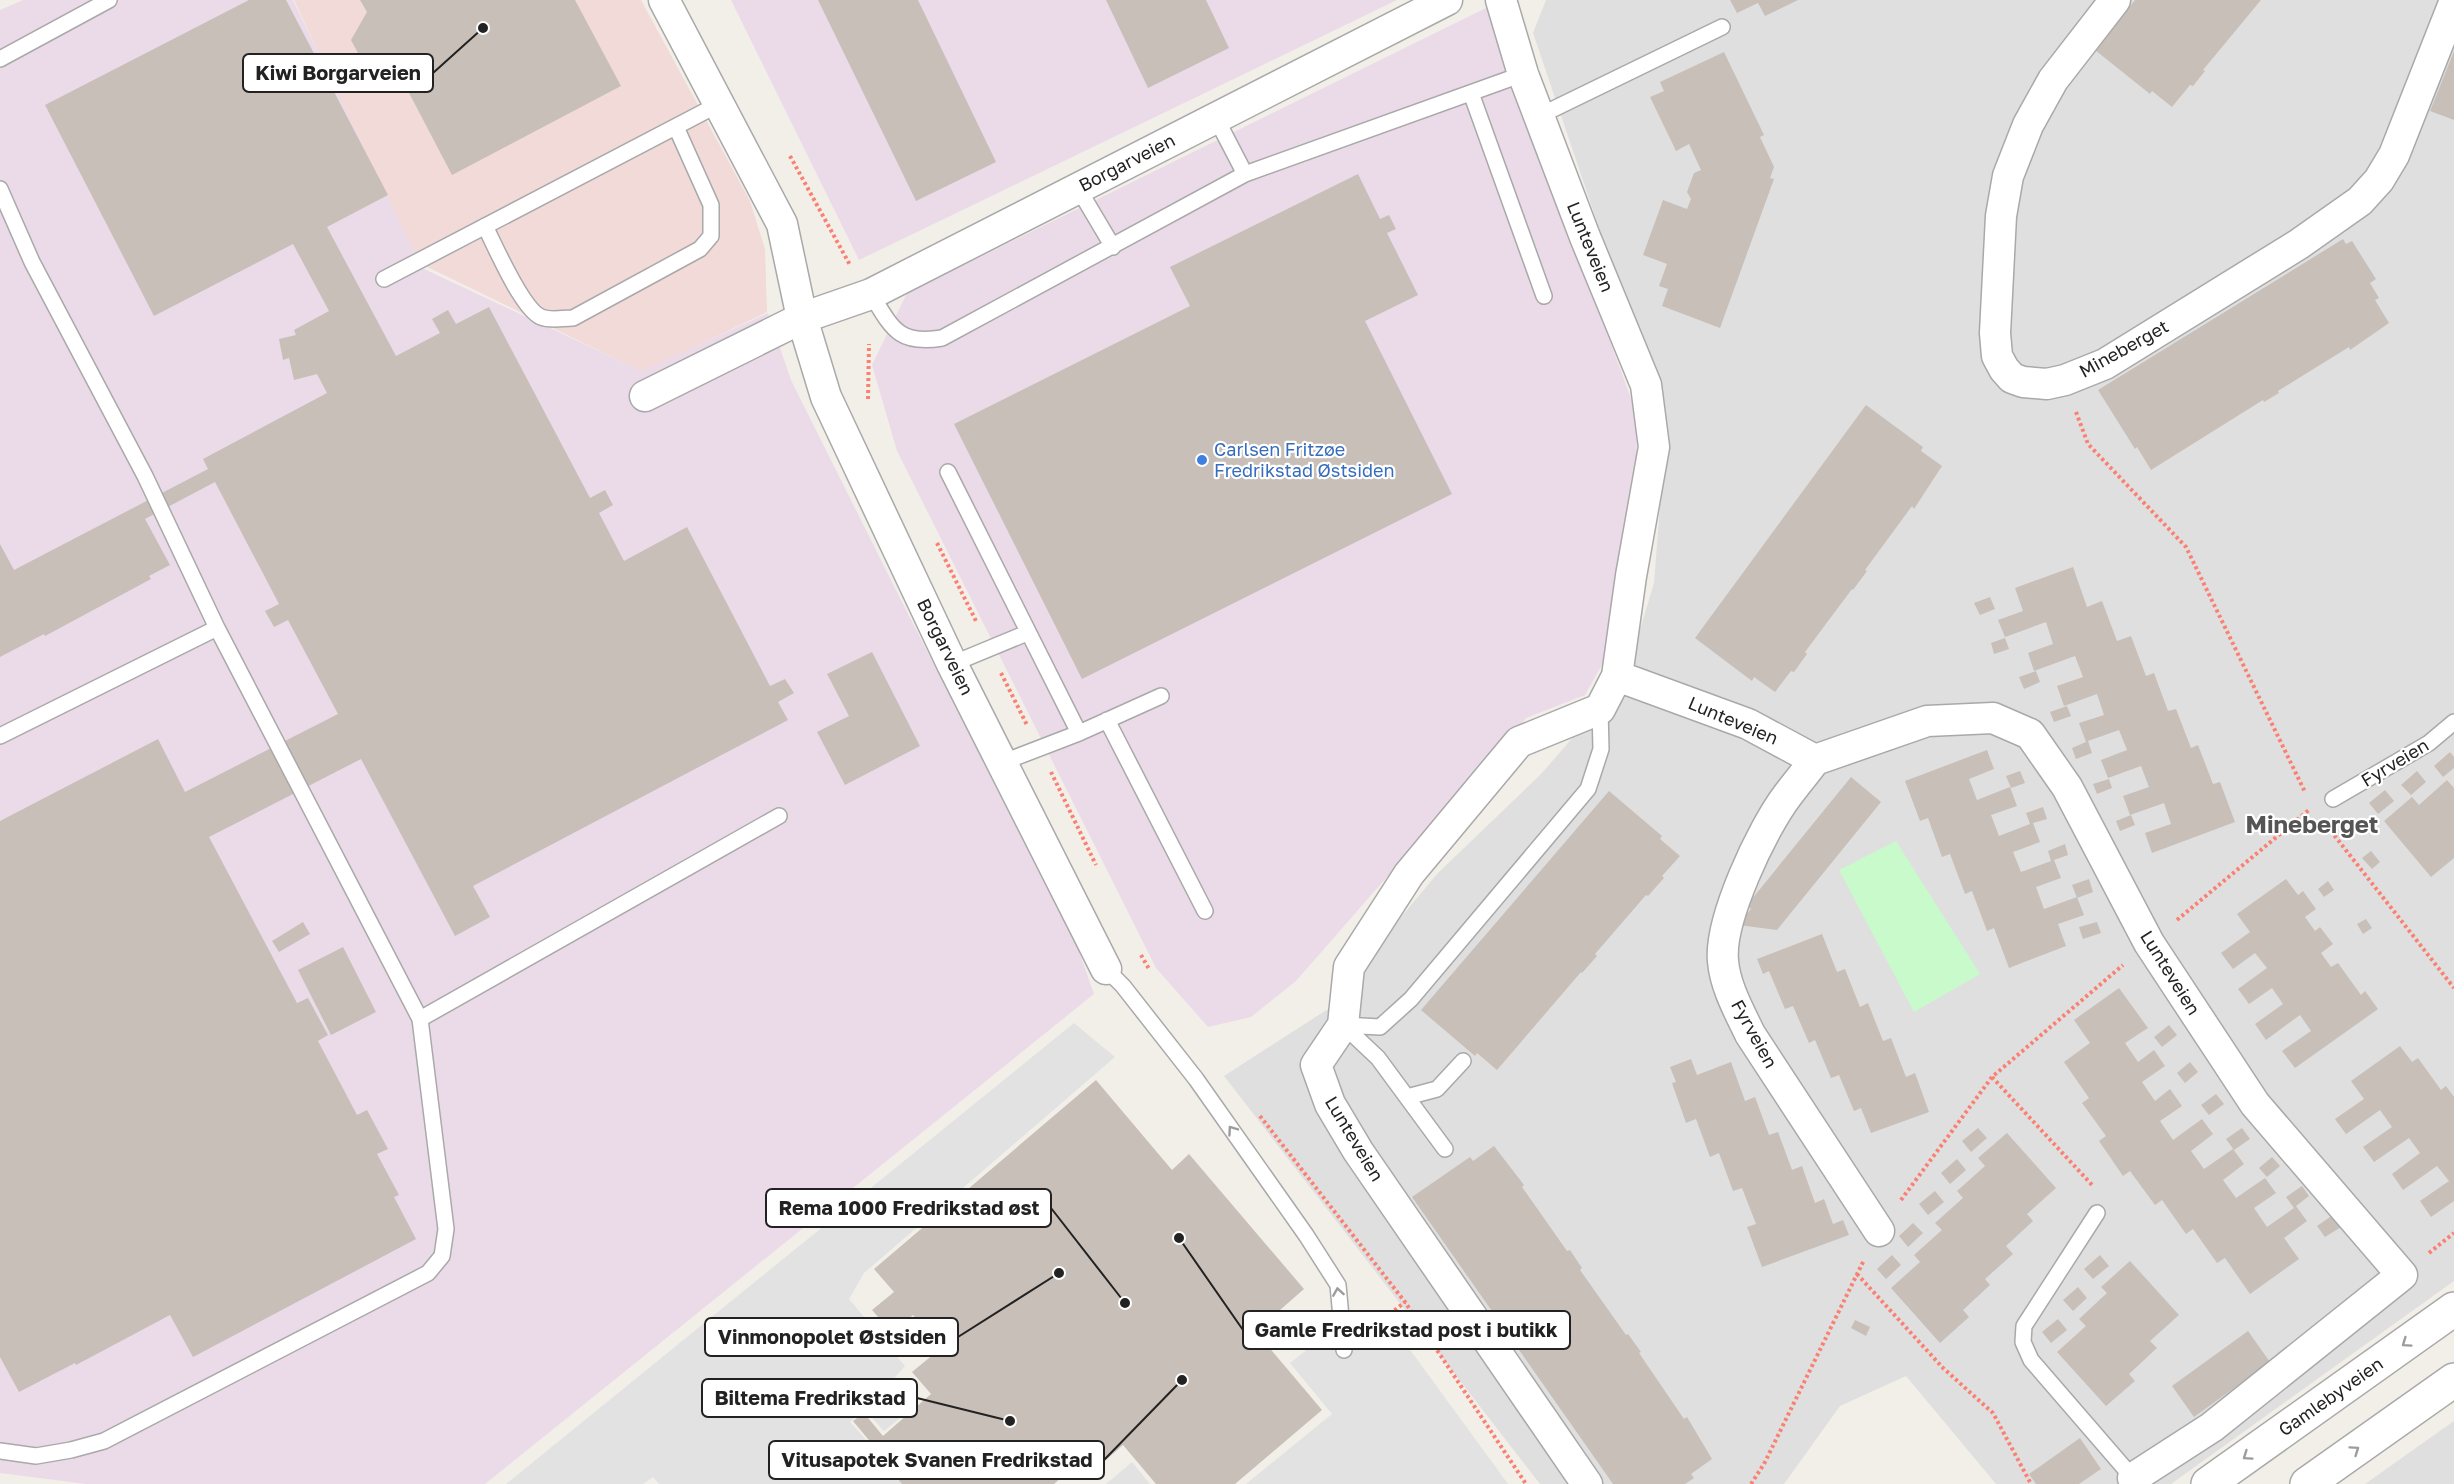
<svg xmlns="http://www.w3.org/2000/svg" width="2454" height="1484" viewBox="0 0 2454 1484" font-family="'Golos Text',sans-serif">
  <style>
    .residential { fill: #e0dfdf }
    .commercial { fill: #f2dad9 }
    .industrial { fill: #ebdbe8 }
    .park { fill: #c8facc }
    .parking { fill: #e2e2e2 }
    .building { fill: #c7bfb8 }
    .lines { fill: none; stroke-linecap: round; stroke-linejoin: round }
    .service-casing { stroke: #a9a9a9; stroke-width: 18 }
    .minor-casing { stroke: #a9a9a9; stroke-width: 33 }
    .tertiary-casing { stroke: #a9a9a9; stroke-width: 36 }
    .path { stroke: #fa8072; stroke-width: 4; stroke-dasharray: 3 3; stroke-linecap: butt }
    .service { stroke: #fff; stroke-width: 15 }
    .minor { stroke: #fff; stroke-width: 30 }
    .tertiary { stroke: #fff; stroke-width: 33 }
    .oneway { stroke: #9c9c9c }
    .shop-dot { fill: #3f7fe0; stroke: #fff; stroke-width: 2 }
    .labels { text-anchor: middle; stroke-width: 4.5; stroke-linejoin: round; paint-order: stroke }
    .street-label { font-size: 18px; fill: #222; stroke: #fff }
    .shop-label { font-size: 18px; fill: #366cbe; stroke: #fff; text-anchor: start }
    .district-label { font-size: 24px; font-weight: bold; fill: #555; stroke: #fff }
    .leader { fill: none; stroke: #222; stroke-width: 2 }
    .callout-dot { fill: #222; stroke: #fff; stroke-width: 2 }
    .callout { fill: #fff; stroke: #222; stroke-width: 2 }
    .callout-label { font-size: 20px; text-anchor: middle; font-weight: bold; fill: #222 }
  </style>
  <rect width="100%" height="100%" fill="#f2efe9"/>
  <path class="residential" d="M1546,0h908v1281l-283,203h-175l-90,-108 -66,30 -56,78h-244l-316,-408 104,-67 36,-48 74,-88 104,-100 84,-97 28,-93 11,-140 -11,-53 -121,-357z
    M2454,1421v63h-89z"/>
  <path class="commercial" d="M294,0h347l109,201 15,48 2,63 -124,60 -228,-111z"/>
  <path class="industrial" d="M23,0h270l129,268 220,103 126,-58 23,67 111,222 173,338 19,54 -609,490h-399l-86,-11v-1463z
    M731,0h666l-538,260z
    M1488,7l149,408 -1,67 -33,181 -18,32 -59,23 -230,263 -45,36 -43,10 -52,-59 -259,-517 -25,-86 35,-72z"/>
  <path class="park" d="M1896,841l84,133 -66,38 -75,-142z"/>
  <path class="parking" d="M1074,1023l41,34 -251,216 -15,26 56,67 -17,19 22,25 -26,21 -20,-22 -14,13 56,62h-247l-6,-7 -10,7h-137z
    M1392,1325l116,159h-262l86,-70 -42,-51 19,-15z
    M1132,1462l18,22h-44z"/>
  <path class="building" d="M249,0h37l102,195 -61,32 69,129 44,-23 -8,-14 16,-9 8,14 33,-17 101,191 15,-8 8,15 -14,8 25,48 63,-34 83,159 15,-7 9,14 -16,9 10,18 -315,166 17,31 -35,19 -94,-177 -152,78 88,166 11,-5 20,37 -10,6 39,74 10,-5 21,39 -11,5 22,41 -5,2 22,42 -223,118 -23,-42 -94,50 -1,-2 -56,29 -19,-35v-536l158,-82 27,53 153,-78 -50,-94 -14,7 -9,-16 14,-7 -64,-122 -70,37 25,46 -21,11 2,3 -106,57 -1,-2 -44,23v-113l14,26 194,-101 -5,-10 124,-66 -10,-19 -23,6 -5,-22 -6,2 -4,-21 17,-4 -2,-5 35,-19 -36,-67 -139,72 -109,-211z
    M360,0h215l46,86 -169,89 -55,-105 -23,13 -23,-43 16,-28z
    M818,0h100l78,162 -80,39z
    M1106,0h100l23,48 -81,40z
    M1730,0h68l-33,16 -7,-13 -21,10z
    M2135,0h126l-58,70 2,1 -12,15 -3,-1 -18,22 -20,-16 -2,3 -55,-44z
    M2454,51v69l-24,-9z
    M1724,52l40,83 -4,2 14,30 -4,11 4,1 -54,149 -58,-22 6,-17 -9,-3 8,-22 -24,-9 20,-55 24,9 4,-10 -4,-7 7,-19 7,-3 -12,-26 -13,7 -26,-54 14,-6 -4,-9z
    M1358,174l22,45 9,-4 7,14 -9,4 31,62 -53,26 87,173 -370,185 -128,-255 236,-118 -20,-39z
    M2343,239l3,5 6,-3 24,38 -6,4 9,15 -4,2 14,23 -39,27 -1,-3 -71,44 1,2 -15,9 -1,-2 -112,70 -14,-23 -2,2 -37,-59z
    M1866,405l57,42 -2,4 21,15 -28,43 -2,-3 -47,64 2,1 -14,19 -1,-1 -47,63 2,2 -13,18 -3,-1 -16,21 -21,-15 -2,4 -57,-43z
    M2073,567l14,40 15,-6 15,40 14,-5 15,40 8,-3 14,38 8,-2 15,39 7,-3 15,39 7,-2 15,40 -83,31 -7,-20 26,-9 -7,-21 -34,12 -7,-19 26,-9 -8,-21 -33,12 -7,-18 26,-10 -8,-20 -31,11 4,12 -16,6 -4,-11 14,-6 -7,-19 25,-8 -7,-21 -33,12 -7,-20 26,-9 -8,-21 -41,15 -6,-18 25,-9 -7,-22 -41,15 -7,-17 25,-9 -8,-23z
    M1990,597l5,12 -15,6 -6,-12z
    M2005,638l4,11 -15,5 -3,-11z
    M872,652l48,94 -75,39 -28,-53 32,-16 -22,-42z
    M2036,671l4,11 -16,7 -5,-12z
    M2067,706l4,10 -17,6 -4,-10z
    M1987,750l7,19 -25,10 8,21 33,-13 7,19 -26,9 8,21 31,-12 -4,-11 17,-6 4,12 -14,4 7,19 -27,10 8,20 30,-11 -3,-10 17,-7 3,11 -14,5 7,18 -25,9 8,22 33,-12 7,18 -26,9 8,22 -57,22 -15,-40 -7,3 -15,-40 -7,3 -15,-40 -8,3 -14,-39 -8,3 -15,-40z
    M2450,752l4,5v11l-11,9 -9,-11z
    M2020,771l5,12 -14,5 -5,-12z
    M2417,771l9,11 -15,13 -10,-10z
    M1851,777l30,25 -104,128 -39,-5 13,-16 -4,-4z
    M2109,779l3,9 -15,6 -4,-10z
    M2447,780l7,8v70l-23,19 -47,-56 28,-24 7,8z
    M2385,790l9,11 -16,13 -9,-11z
    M1609,791l53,45 -2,3 20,17 -18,20 2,2 -16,18 -2,-1 -51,59 2,2 -15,17 -1,-1 -84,98 -20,-17 -2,3 -54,-46z
    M2131,815l4,10 -15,6 -4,-10z
    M2371,851l9,11 -8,7 -10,-11z
    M2089,879l4,13 -16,6 -5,-13z
    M2286,879l12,16 5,-4 13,18 -11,8 10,14 5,-4 13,17 -12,9 10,14 7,-4 23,32 4,-4 13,18 -83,59 -13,-17 29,-20 -11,-16 -34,25 -11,-16 28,-20 -11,-16 -23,16 -11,-15 29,-21 -12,-15 -22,16 -12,-16 29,-21 -13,-18z
    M2328,881l6,9 -10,7 -6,-8z
    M2366,919l6,9 -9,6 -6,-10z
    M303,922l7,12 -31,18 -7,-11z
    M2097,922l4,11 -18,6 -4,-12z
    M1822,934l15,38 8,-3 15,38 8,-4 15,38 8,-3 15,39 9,-4 14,39 -58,21 -10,-25 -7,3 -15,-36 -8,3 -16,-38 -6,3 -16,-37 -8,3 -16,-38 -6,3 -6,-15z
    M343,947l33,65 -45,23 -33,-65z
    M2119,988l29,40 -23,15 13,19 16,-12 11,16 -23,16 13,19 15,-12 12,17 -22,15 13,19 29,-21 11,15 -22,17 13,18 29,-20 11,15 -21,16 13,18 29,-20 11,15 -22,15 13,19 27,-19 -8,-11 16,-11 7,10 -13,10 11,15 -23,17 15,21 -49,35 -25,-36 -8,5 -24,-34 -7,5 -24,-34 -7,5 -25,-34 -7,5 -24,-35 7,-5 -24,-33 7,-5 -25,-36 26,-19 -16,-23z
    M2169,1025l8,10 -15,12 -8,-10z
    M2400,1046l12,16 6,-4 23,32 5,-4 8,11v104l-23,16 -11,-16 29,-20 -12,-15 -34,24 -11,-16 28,-21 -11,-15 -35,24 -11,-15 29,-20 -12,-17 -34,24 -11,-15 29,-20 -13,-18z
    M1691,1059l6,16 34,-13 14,39 10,-4 14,38 9,-3 14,38 10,-4 13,37 9,-4 9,25 10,-4 6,15 -87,32 -15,-40 9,-3 -14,-36 -9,3 -14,-38 -9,4 -14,-38 -10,4 -14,-40 4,-1 -6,-15z
    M2190,1062l8,10 -13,11 -8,-10z
    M1096,1080l76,90 17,-16 115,135 -39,34 2,2 -10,8 65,77 -87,74h-79l-33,-39 -32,28 -15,-18 -8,6 5,6 -19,17h-152l-31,-38 2,-1 -20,-24 11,-8 19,23 48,-42 -19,-22 28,-23 -27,-34 -21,18 -20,-23 22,-18 -20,-23z
    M2216,1094l8,10 -15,11 -8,-10z
    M1978,1128l9,10 -16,14 -9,-11z
    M2242,1128l8,11 -16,11 -8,-11z
    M2007,1133l49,55 -29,26 6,7 -27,25 7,8 -28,25 5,6 -27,25 6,7 -29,26 -49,-55 29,-26 -6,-7 28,-25 -7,-7 28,-25 -6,-7 28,-25 -7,-8z
    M1494,1146l30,39 -2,2 45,64 3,-1 12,18 -2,2 46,65 2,-1 13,18 -2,1 45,66 3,-2 25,42 -21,15 3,4 -9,6h-72l-201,-287 58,-40 3,4z
    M2272,1157l8,9 -13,11 -8,-9z
    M1957,1159l9,11 -16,14 -9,-11z
    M1935,1191l9,11 -16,13 -9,-11z
    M2333,1215l8,12 -16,10 -8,-11z
    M1913,1223l10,10 -15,14 -9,-11z
    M1892,1255l9,10 -15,14 -9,-10z
    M2100,1255l9,11 -16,13 -9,-10z
    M2130,1261l49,54 -29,26 7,7 -28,26 6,7 -29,25 -49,-54 29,-26 -7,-7 28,-26 -6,-6z
    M2078,1287l9,11 -14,13 -10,-11z
    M2058,1319l9,11 -16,13 -9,-11z
    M1855,1320l15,7 -4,9 -15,-8z
    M2248,1331l22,31 -76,55 -22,-31z
    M2080,1438l21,31 -22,15h-43l-7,-10z"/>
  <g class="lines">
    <defs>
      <path id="service" d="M0,59l109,-59
        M1471,93l73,203
        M1539,116l183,-89
        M1216,118l29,56
        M1078,188l35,59
        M0,189l32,73 113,214 72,152 -217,108
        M485,226c10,20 37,83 56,91 10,4 21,1 32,1l127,-69 11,-13v-31l-35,-78
        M384,279l335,-175
        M871,294c21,34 27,51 71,44l303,-164 278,-100
        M948,472l131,261
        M952,664l75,-31
        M1107,720l98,191
        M1001,763l78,-30 82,-37
        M2333,799l96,-56 25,-21
        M1106,969l17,17 73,93 110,156 32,50 6,65
        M420,1019l359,-203
        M1343,1025l37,2 31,-28 177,-210 13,-40 -1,-40
        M1343,1025l35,33 67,91
        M1407,1097l30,-8 26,-28
        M2097,1213l-73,113 -1,16 8,18 102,118
        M0,1451l36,5 35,-6 33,-9 324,-168 14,-17 4,-27 -26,-210 -203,-391"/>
      <path id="minor" d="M664,0l118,224 20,94 24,79 126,267 154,305
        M1501,0l22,74 16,42 46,121 61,148 8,62 -23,129 -14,100 -17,33 -81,33 -110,132 -60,93 -6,58 -27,40 14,39 28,47 229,333
        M2115,0l-62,80 -25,45 -20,51 -7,40 -6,117 2,23 7,13 8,9 11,4 24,2 18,-4 40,-16 194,-120 61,-43 19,-21 15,-25 60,-152
        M645,396l157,-78 69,-24 576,-294
        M1617,676l131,48 67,36 112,-39 66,-3 37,16 37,53 82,156 106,161 147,171 -190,152 -79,51
        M1815,760c-9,12 -19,24 -28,36 -25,33 -68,124 -64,165 2,25 16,50 27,73l129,197"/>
      <path id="tertiary" d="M2208,1484l246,-175
        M2307,1484l147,-104"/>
    </defs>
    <use href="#service" class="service-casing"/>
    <use href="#minor" class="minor-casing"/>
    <use href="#tertiary" class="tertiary-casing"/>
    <path class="path" d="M790,156l60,109
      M868,399l1,-55
      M2076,412l12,32 98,103 119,245
      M937,543l40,80
      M1001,673l26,52
      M1051,772l45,93
      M2327,826l127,162
      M2177,920l133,-111
      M1141,955l8,14
      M1992,1077l101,109
      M1260,1116l145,186 121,182
      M1901,1200l91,-123 131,-112
      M2429,1253l25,-20
      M1857,1274l86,94 50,45 38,71
      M1371,1329l34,-27
      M1751,1484l13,-20 100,-204"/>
    <use href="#service" class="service"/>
    <use href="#minor" class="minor"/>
    <use href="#tertiary" class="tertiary"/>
  </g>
  <defs><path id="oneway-chevron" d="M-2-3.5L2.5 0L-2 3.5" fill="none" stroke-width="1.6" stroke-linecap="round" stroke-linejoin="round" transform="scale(1.5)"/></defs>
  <g class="oneway">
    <use href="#oneway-chevron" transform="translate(1232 1130) rotate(-125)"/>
    <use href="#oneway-chevron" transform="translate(1338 1292) rotate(-99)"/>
    <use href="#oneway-chevron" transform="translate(2406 1343) rotate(145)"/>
    <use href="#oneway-chevron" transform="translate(2355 1450) rotate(-35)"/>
    <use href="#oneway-chevron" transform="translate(2247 1456) rotate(145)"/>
  </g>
  <circle class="shop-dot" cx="1202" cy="460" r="6"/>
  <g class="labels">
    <g class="street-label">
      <text transform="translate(1127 163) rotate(-27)" y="6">Borgarveien</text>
      <text transform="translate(1590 247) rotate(68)" y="6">Lunteveien</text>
      <text transform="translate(2124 349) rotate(-29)" y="6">Mineberget</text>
      <text transform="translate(945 647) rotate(64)" y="6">Borgarveien</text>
      <text transform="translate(1733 721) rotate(23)" y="6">Lunteveien</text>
      <text transform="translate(2395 763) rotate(-31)" y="6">Fyrveien</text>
      <text transform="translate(2170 973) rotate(58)" y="6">Lunteveien</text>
      <text transform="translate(1754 1034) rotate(61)" y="6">Fyrveien</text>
      <text transform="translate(1354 1139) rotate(59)" y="6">Lunteveien</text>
      <text transform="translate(2331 1397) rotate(-35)" y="6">Gamlebyveien</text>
    </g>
    <g class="shop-label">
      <text x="1214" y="456">Carlsen Fritzøe<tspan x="1214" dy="21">Fredrikstad Østsiden</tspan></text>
    </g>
    <g class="district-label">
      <text x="2312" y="833">Mineberget</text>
    </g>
  </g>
  <path class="leader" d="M483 28L433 73M1125 1303L1051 1208M1179 1238L1243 1330M1059 1273L958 1337M1010 1421L917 1398M1182 1380L1104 1460"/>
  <g class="callout-dot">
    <circle cx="483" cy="28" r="6"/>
    <circle cx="1125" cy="1303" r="6"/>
    <circle cx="1179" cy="1238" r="6"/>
    <circle cx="1059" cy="1273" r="6"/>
    <circle cx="1010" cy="1421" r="6"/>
    <circle cx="1182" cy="1380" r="6"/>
  </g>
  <g class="callout">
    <rect x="243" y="54" width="190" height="38" rx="6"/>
    <rect x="766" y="1189" width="285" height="38" rx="6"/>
    <rect x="1243" y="1311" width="327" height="38" rx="6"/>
    <rect x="705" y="1318" width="253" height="38" rx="6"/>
    <rect x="702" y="1379" width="215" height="38" rx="6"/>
    <rect x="769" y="1441" width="335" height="38" rx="6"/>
  </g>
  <g class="callout-label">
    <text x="338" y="80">Kiwi Borgarveien</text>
    <text x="909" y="1215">Rema 1000 Fredrikstad øst</text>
    <text x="1406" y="1337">Gamle Fredrikstad post i butikk</text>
    <text x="832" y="1344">Vinmonopolet Østsiden</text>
    <text x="810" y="1405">Biltema Fredrikstad</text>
    <text x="937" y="1467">Vitusapotek Svanen Fredrikstad</text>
  </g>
</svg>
